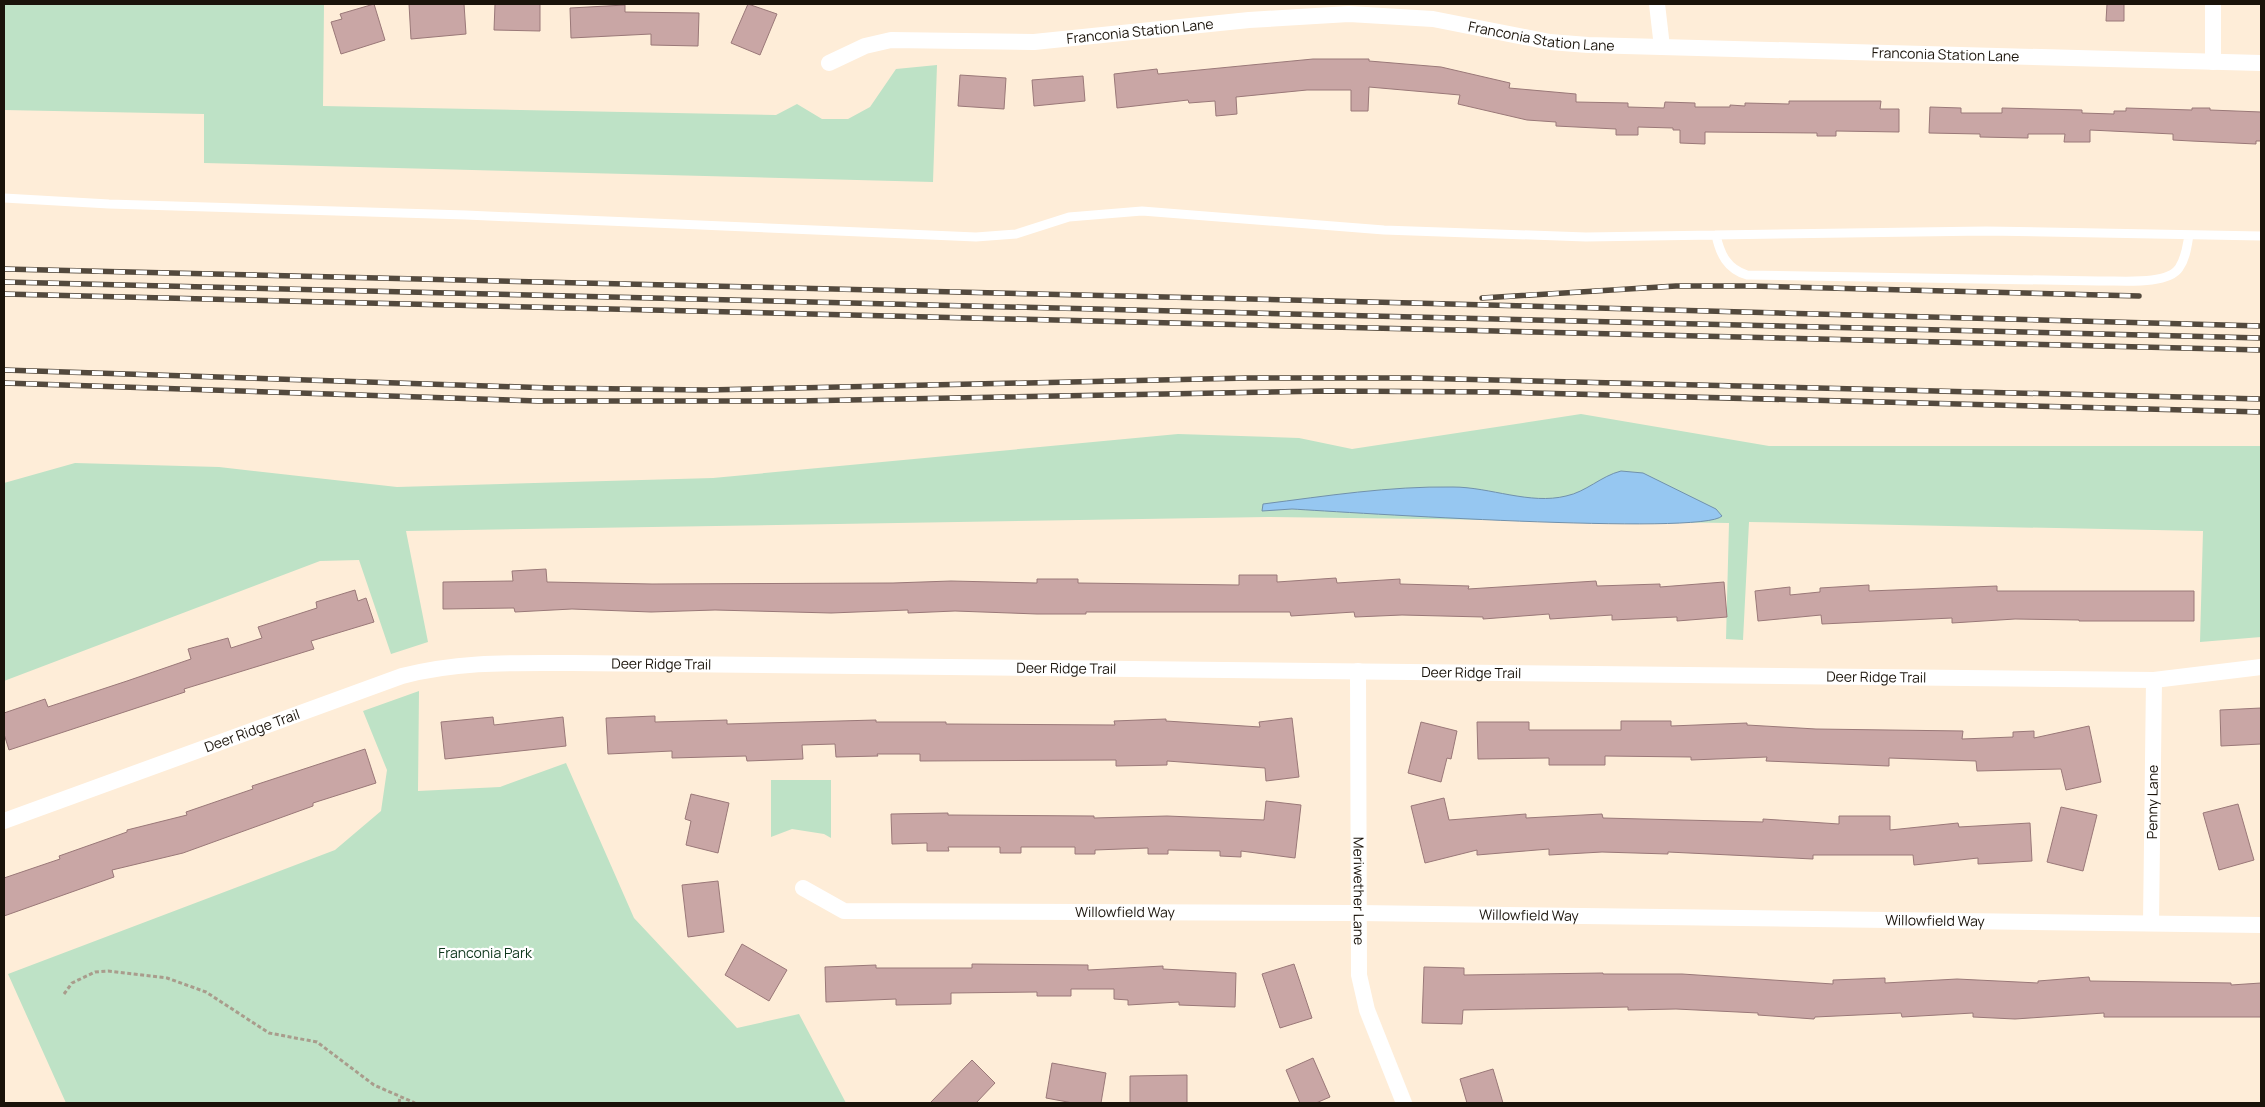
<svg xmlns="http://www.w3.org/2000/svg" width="2265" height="1107" viewBox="0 0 2265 1107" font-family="Manrope,sans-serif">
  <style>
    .green { fill: #bee2c6 }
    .water { fill: #96c7f1; stroke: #7191ac }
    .building { fill: #c9a6a5; stroke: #9a7878 }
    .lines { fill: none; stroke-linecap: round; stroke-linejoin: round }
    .path { stroke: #a99c8c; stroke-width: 3; stroke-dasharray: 4 2.5; stroke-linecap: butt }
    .service { stroke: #fff; stroke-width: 9 }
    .minor { stroke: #fff; stroke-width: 16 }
    .rail-casing { stroke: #53493d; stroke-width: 5.5 }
    .rail { stroke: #fff; stroke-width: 4; stroke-dasharray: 11; stroke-linecap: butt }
    .labels { text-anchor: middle; stroke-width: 4.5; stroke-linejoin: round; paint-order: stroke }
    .street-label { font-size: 14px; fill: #1a130a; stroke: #fff }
    .park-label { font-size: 14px; fill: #0d361b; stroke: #fff }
  </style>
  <rect width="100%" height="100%" fill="#feedd8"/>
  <path class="green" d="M4,4h320l-1,102 453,9 21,-11 25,15h26l22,-12 26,-38 41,-4 -4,117 -729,-19v-49l-200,-4z
    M1581,414l188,32h492v191l-61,5 3,-111 -454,-9 -6,118 -17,-1 3,-116 -461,-6 -862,14 22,111 -37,12 -32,-94 -39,1 -316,120v-198l71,-20 144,4 178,20 316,-9 465,-44 121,4 53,11z
    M419,691l-1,100 82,-4 66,-24 68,155 103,110 62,-14 47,89h-780l-58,-129 327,-124 46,-39 6,-41 -24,-59z
    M771,780h60v58l-7,-4 -32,-5 -21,8z"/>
  <path class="water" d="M1621,471l22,2 73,36 6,7c-19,20 -378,-4 -430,-7l-30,2 1,-7c63,-8 126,-18 190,-17 37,0 77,18 113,9 20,-4 35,-20 55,-25z"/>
  <path class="building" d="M374,4l11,36 -44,14 -10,-32 11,-3 -2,-5z
    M409,4h55l2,30 -55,5z
    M495,4h45v27l-46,-1z
    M748,4l29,10 -17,41 -29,-12z
    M2107,4h17v17h-18z
    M625,5v7l74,1 -1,33 -47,-1v-11l-80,4 -1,-30z
    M1313,59h56v2l72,6 69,16 -1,5 67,6v8l52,1v4l36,1 1,-6 30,1v4h35v-2l15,1v-3l44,1v-3h92l-1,8h19v23l-63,-1v5h-19v-3l-112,-1v12l-25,-1v-13h-7v-2l-35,-1v8h-22v-6l-60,-3v-4l-29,-2 -69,-16 2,-9 -91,-8 -1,24h-17v-21h-44l-71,7 1,17 -21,2 -1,-15 -26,2 -1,-3 -71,8 -3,-34 43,-5 1,5z
    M960,75l46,3 -2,31 -46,-3z
    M1083,76l2,25 -51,5 -2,-26z
    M1930,107l31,1v5h41v-5l80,2v3l32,1v-3h12v-3l66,2v-2h18v2l51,2v29h-5v3l-65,-3 -18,-1v-6l-83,-4v12h-26l1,-8h-37v4l-48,-1v-3l-51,-1z
    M546,569l1,13 105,2 241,-1 58,-2 86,2v-4h41v4l161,2v-10h38v7l59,-4 1,5 63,-4v5l69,2 -1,3 128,-8 1,5 63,-2v3l64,-5 3,35 -50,4v-4l-65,3v-5l-62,4 -1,-5 -66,5v-2l-81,-2 -47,2 -1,-5 -63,4 -1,-4h-204v2h-49l-82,-3 -47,2v-3l-77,3 -116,-3 -64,2 -79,-3 -57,3 -1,-4 -71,1v-27l70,-1 -1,-10z
    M1869,585v6l128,-5v5h197v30h-115v-1l-64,-1 -63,4v-5l-130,6 -1,-9 -63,6 -3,-30 35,-4v8l30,-3v-4z
    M355,590l3,11 8,-3 8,24 -63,19 3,8 -130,40 1,3 -176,58 -5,-16v-21l41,-14 3,8 79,-26 64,-22 -3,-10 40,-11 3,10 31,-10 -4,-11 59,-19 -1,-6z
    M2261,708v36l-40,2 -1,-36z
    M655,716v6l72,-2v4l149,-4v2h70v2l169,1 -1,-4 52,-2v2l94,6 -1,-5 33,-4 7,59 -33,4 -1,-13 -98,-7v4l-51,1v-6l-196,1v-7h-43l1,2 -42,1 -1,-13 -33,1 1,14 -56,2 -1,-5 -74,2v-7l-64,3 -2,-36z
    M493,717l1,8 69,-8 3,29 -121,13 -4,-37z
    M1621,721h50v5l76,-3v2l69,4 147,2 -1,8 51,-2v-5l21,-1v7l55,-12 12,56 -35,8 -5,-21 -84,2 -1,-10 -87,-3v8l-123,-5 1,-4 -76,3v-3l-86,-1v9h-56v-7l-71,1 -1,-37h52v8h92z
    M1421,722l36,9 -6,28 -4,-1 -6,24 -33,-9z
    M365,749l11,34 -63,20v3l-130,47 -71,17 2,7 -110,39v-38l56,-19 -1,-3 68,-24v-2l60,-15 -1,-3 67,-23 -1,-3z
    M691,794l38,9 -11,50 -32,-8 5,-24 -6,-2z
    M1444,798l5,22 77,-6v4l76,-4 1,4 160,4v-3l76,5v-8h51v14l68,-7 1,4 71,-4 2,38 -54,3v-6l-64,7 -1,-10h-100v4l-145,-7v2l-66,-2 -53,3v-6l-72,6v-5l-52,13 -14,-57z
    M1266,801l35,4 -6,53 -54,-7v6l-21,-1v-5l-52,-1v4h-20v-6l-53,2v4h-20v-7h-54v6h-21v-6h-52l1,4h-22v-8l-35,1 -1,-30 57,-1v2l146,1v2l73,-2 97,4z
    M2238,804l16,56 -35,10 -16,-57z
    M2061,807l36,8 -14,56 -36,-9z
    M718,881l6,51 -36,5 -6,-52z
    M742,944l45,26 -18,31 -44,-26z
    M972,964l116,1v5l75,-4v3l73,4 -1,34 -56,-2v-3l-51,3v-5l-14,-1v-10h-43v7h-34v-4l-86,1v11l-55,1v-6l-70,3 -1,-35 51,-2v3h96z
    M1294,964l18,54 -32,10 -18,-54z
    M1424,967l40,1v7l139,-2v1h79l151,10v-4l52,-2v5l72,-4 81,4v-2l51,-4 1,4 141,2v2l30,-2v34h-157v-4l-89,6 -42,-2v-4l-71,4 -1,-4 -86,4 -1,2 -56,-4v-2l-82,-4 -48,1v-3l-165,3 -1,14 -40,-1z
    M1313,1058l17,39 -14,6h-16l-14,-33z
    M972,1060l23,23 -19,20h-46z
    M1052,1063l54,10 -5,30h-28l-27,-5z
    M1493,1069l10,34h-36l-7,-24z
    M1187,1075v28h-57v-27z"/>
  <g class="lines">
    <path class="path" d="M64,994l8,-11 23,-11 13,-1 59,7 39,14 63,41 48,9 57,43 41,18
      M399,1103l1,-6"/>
    <path class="service" d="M4,198l105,6 357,11 510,22 40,-3 53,-17 73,-6 242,19 202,7 400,-6 275,5
      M1716,235c4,19 11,34 31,40l351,6c20,-1 69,5 81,-13 7,-10 8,-22 10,-33"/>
    <g class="minor">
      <path d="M1657,4l5,43"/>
      <path d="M2213,62v-58"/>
      <path id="s1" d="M829,63l36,-17 26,-6 143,2 215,-22 100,-6 84,5 117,23 38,3 673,18"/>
      <path id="s2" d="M1358,671l1,304 8,35 37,93"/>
      <path id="s3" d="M4,821l398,-145c58,-15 111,-13 170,-13l1582,17 107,-13"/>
      <path id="s4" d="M803,888l41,23 514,2 903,12"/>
      <path id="s5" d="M2151,923l3,-243"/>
    </g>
    <defs>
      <path id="rail" d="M4,269l1408,34 849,23
        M4,282l2257,56
        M4,294l2257,56
        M1482,298l194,-12h76l387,10
        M4,370l546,18 157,2 541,-12h163l850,21
        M4,383l534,18h259l530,-10 172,1 762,20"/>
    </defs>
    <use href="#rail" class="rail-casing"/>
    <use href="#rail" class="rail"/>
  </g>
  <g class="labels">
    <g class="street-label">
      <text dy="5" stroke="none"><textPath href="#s1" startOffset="316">Franconia Station Lane</textPath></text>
      <text dy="5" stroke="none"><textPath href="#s1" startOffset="720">Franconia Station Lane</textPath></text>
      <text dy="5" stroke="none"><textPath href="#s1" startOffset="1125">Franconia Station Lane</textPath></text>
      <text dy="5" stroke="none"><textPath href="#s3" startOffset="684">Deer Ridge Trail</textPath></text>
      <text dy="5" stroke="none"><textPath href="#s3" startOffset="1089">Deer Ridge Trail</textPath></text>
      <text dy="5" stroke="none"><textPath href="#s3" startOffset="1494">Deer Ridge Trail</textPath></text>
      <text dy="5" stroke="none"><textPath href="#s3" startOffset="1899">Deer Ridge Trail</textPath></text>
      <text dy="5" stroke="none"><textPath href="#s3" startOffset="264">Deer Ridge Trail</textPath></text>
      <text dy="5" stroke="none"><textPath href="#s5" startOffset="121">Penny Lane</textPath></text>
      <text dy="5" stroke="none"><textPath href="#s2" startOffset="220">Meriwether Lane</textPath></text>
      <text dy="5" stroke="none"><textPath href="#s4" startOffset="328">Willowfield Way</textPath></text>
      <text dy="5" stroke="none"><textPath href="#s4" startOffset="732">Willowfield Way</textPath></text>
      <text dy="5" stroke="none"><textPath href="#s4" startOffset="1138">Willowfield Way</textPath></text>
    </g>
    <g class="park-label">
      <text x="485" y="958">Franconia Park</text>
    </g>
  </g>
  <rect width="2265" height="1107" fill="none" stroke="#1a130a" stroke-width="10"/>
</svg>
